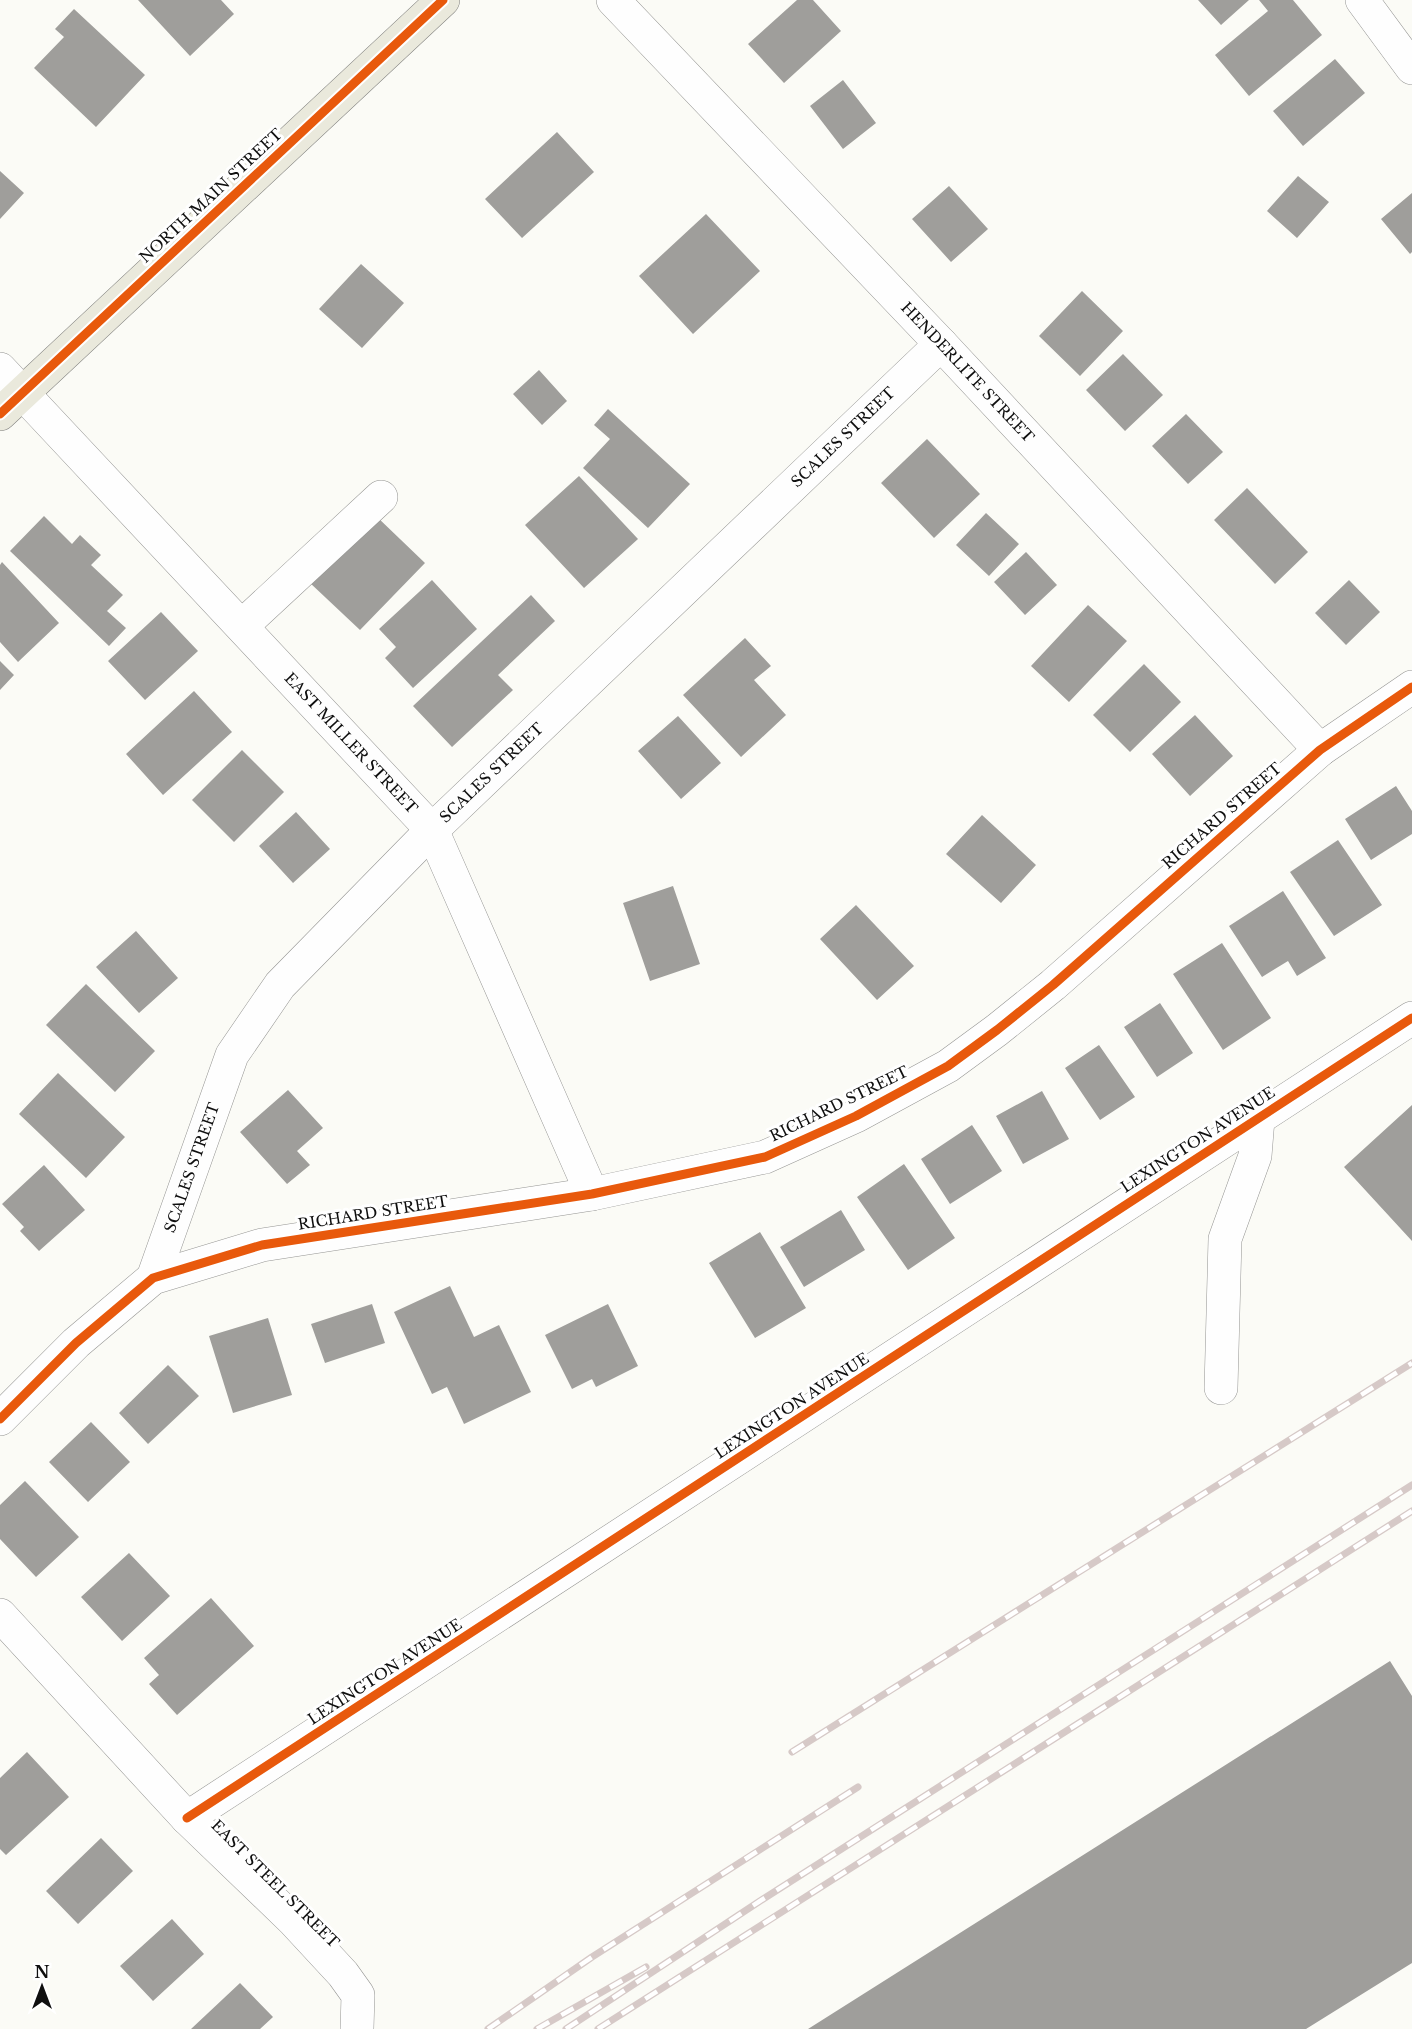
<svg xmlns="http://www.w3.org/2000/svg" width="1412" height="2029" viewBox="0 0 1412 2029" font-family="'Libre Baskerville',serif">
  <style>
    .building { fill: #9f9e9b }
    .lines { fill: none; stroke-linecap: round; stroke-linejoin: round }
    .minor-casing { stroke: #959593; stroke-width: 34 }
    .major-casing { stroke: #838380; stroke-width: 34 }
    .minor { stroke: #fefefe; stroke-width: 33 }
    .major { stroke: #eae9dc; stroke-width: 33 }
    .rail-casing { stroke: #d6c9c7; stroke-width: 7 }
    .rail { stroke: #fff; stroke-width: 4.5; stroke-dasharray: 14; stroke-linecap: butt }
    .cycleway-casing { stroke: #fff; stroke-width: 13 }
    .cycleway { stroke: #e8590c; stroke-width: 9 }
    .labels { text-anchor: middle; stroke-width: 6; stroke-linejoin: round; paint-order: stroke }
    .street-label { font-size: 15px; fill: #0f0f0f; stroke: #fff }
  </style>
  <rect width="100%" height="100%" fill="#fbfbf6"/>
  <path class="building" d="M138,0h83l13,14 -44,42z
    M797,0h16l28,31 -57,52 -36,-39z
    M1198,0h51l-28,25z
    M1259,0h34l29,35 -73,61 -34,-41 53,-44z
    M74,9l71,66 -49,52 -62,-59 30,-31 -9,-8z
    M1335,59l30,34 -62,53 -30,-35z
    M843,80l33,43 -33,26 -33,-43z
    M557,132l37,40 -72,66 -37,-39z
    M0,171l24,22 -24,26z
    M1298,176l31,26 -32,36 -30,-27z
    M949,186l39,43 -37,33 -39,-43z
    M1412,193v59l-2,2 -29,-35z
    M706,214l54,57 -67,63 -54,-58z
    M361,264l43,39 -42,45 -43,-39z
    M1082,291l41,40 -43,45 -41,-40z
    M1123,354l40,41 -38,36 -39,-41z
    M539,370l28,31 -25,24 -29,-31z
    M608,409l82,75 -42,44 -65,-60 27,-29 -16,-14z
    M1186,414l37,38 -35,32 -36,-38z
    M927,439l53,55 -46,44 -53,-55z
    M579,476l59,63 -54,49 -59,-63z
    M1247,488l61,64 -33,32 -61,-64z
    M986,513l33,31 -30,32 -33,-31z
    M375,515l50,48 -65,67 -51,-48z
    M44,516l28,28 8,-9 21,20 -10,10 32,30 -16,16 19,17 -17,18 -99,-95z
    M1026,552l31,33 -32,30 -31,-33z
    M2,562l57,61 -41,39 -18,-20v-77z
    M432,580l45,49 -64,59 -28,-30 11,-11 -17,-18z
    M1349,580l31,32 -34,33 -31,-32z
    M531,595l24,26 -57,54 15,15 -61,57 -39,-41z
    M1088,605l39,36 -58,61 -38,-36z
    M161,612l37,39 -53,49 -37,-39z
    M745,638l26,28 -17,14 32,35 -45,42 -58,-62z
    M0,661l14,14 -14,15z
    M1144,664l37,38 -51,50 -37,-37z
    M194,691l38,41 -69,63 -37,-41z
    M1195,715l38,41 -43,40 -38,-42z
    M678,716l43,47 -40,36 -43,-48z
    M242,750l42,42 -50,50 -42,-42z
    M1396,786l16,25v23l-41,26 -26,-41z
    M296,812l34,37 -37,34 -34,-37z
    M982,815l54,50 -35,38 -55,-49z
    M1338,840l44,65 -48,31 -44,-64z
    M673,886l27,78 -50,17 -27,-78z
    M1283,891l43,67 -29,18 -9,-15 -26,16 -33,-51z
    M856,905l58,61 -37,34 -57,-61z
    M136,931l42,47 -39,35 -43,-46z
    M1222,943l49,75 -48,32 -50,-76z
    M86,984l69,67 -40,41 -69,-67z
    M1160,1003l33,50 -36,24 -33,-50z
    M1099,1045l36,52 -35,23 -35,-52z
    M58,1073l67,64 -39,41 -67,-64z
    M288,1090l35,38 -26,23 13,14 -23,19 -47,-52z
    M1042,1091l27,48 -46,25 -27,-48z
    M1412,1105v136l-68,-74z
    M972,1125l30,46 -52,33 -29,-45z
    M904,1164l51,74 -47,32 -51,-73z
    M44,1165l41,45 -46,41 -19,-20 4,-4 -22,-23z
    M841,1210l24,40 -61,37 -24,-40z
    M760,1232l46,76 -51,30 -46,-75z
    M450,1286l24,51 25,-12 32,67 -67,32 -17,-37 -15,7 -38,-82z
    M372,1304l13,39 -60,20 -14,-39z
    M608,1304l30,62 -42,21 -4,-8 -20,10 -27,-54z
    M268,1318l24,77 -59,18 -24,-77z
    M168,1365l31,31 -51,48 -29,-31z
    M91,1422l39,40 -42,40 -39,-40z
    M25,1481l54,56 -43,40 -36,-38v-34z
    M129,1553l41,43 -48,45 -41,-44z
    M211,1598l43,48 -77,69 -28,-31 10,-9 -15,-17z
    M1390,1661l22,35v267l-106,66h-498z
    M27,1752l42,45 -63,58 -6,-6v-71z
    M101,1838l32,33 -55,53 -32,-33z
    M172,1919l32,35 -51,47 -33,-35z
    M240,1983l33,34 -13,12h-69z"/>
  <g class="lines">
    <defs>
      <g id="minor">
        <path id="s1" d="M613,0l328,344 379,406"/>
        <path d="M1362,0l50,68"/>
        <path id="s2" d="M0,369l432,461 160,364"/>
        <path d="M242,626l139,-129"/>
        <path id="s3" d="M153,1278l79,-223 48,-70 152,-155 509,-486"/>
        <path d="M1221,1388l4,-149 30,-83 3,-37"/>
        <path d="M0,1419l76,-76 77,-65 109,-33 330,-51 173,-37 91,-41 92,-50 49,-36 56,-45 267,-235 92,-63"/>
        <path d="M0,1615l187,203 106,102 50,54 15,21 -1,34"/>
        <path d="M187,1818l1225,-800"/>
      </g>
      <path id="major" d="M0,414l443,-414"/>
    </defs>
    <use href="#minor" class="minor-casing"/>
    <use href="#major" class="major-casing"/>
    <use href="#minor" class="minor"/>
    <use href="#major" class="major"/>
    <defs>
      <path id="rail" d="M792,1752l620,-389
        M488,2029l104,-72 266,-170
        M537,2029l109,-62
        M566,2029l194,-128 652,-416
        M598,2029l814,-518"/>
    </defs>
    <use href="#rail" class="rail-casing"/>
    <use href="#rail" class="rail"/>
    <defs>
      <path id="cycleway" d="M0,414l443,-414
        M0,1419l76,-76 77,-65 109,-33 330,-51 173,-37 91,-41 92,-50 49,-36 56,-45 267,-235 92,-63
        M187,1818l1225,-800"/>
    </defs>
    <use href="#cycleway" class="cycleway-casing"/>
    <use href="#cycleway" class="cycleway"/>
  </g>
  <g class="labels">
    <g class="street-label">
      <text transform="translate(211 196) rotate(-43)" y="5">NORTH MAIN STREET</text>
      <text dy="5" stroke="none"><textPath href="#s1" startOffset="514">HENDERLITE STREET</textPath></text>
      <text dy="5" stroke="none"><textPath href="#s3" startOffset="1107">SCALES STREET</textPath></text>
      <text dy="5" stroke="none"><textPath href="#s2" startOffset="513">EAST MILLER STREET</textPath></text>
      <text dy="5" stroke="none"><textPath href="#s3" startOffset="621">SCALES STREET</textPath></text>
      <text transform="translate(1222 816) rotate(-41)" y="5">RICHARD STREET</text>
      <text transform="translate(839 1104) rotate(-26)" y="5">RICHARD STREET</text>
      <text transform="translate(1198 1140) rotate(-33)" y="5">LEXINGTON AVENUE</text>
      <text dy="5" stroke="none"><textPath href="#s3" startOffset="117">SCALES STREET</textPath></text>
      <text transform="translate(373 1213) rotate(-9)" y="5">RICHARD STREET</text>
      <text transform="translate(792 1406) rotate(-33)" y="5">LEXINGTON AVENUE</text>
      <text transform="translate(385 1672) rotate(-33)" y="5">LEXINGTON AVENUE</text>
      <text transform="translate(275 1884) rotate(45)" y="5">EAST STEEL STREET</text>
    </g>
  </g>
  <g transform="translate(42 1987)" stroke="#ffffff" stroke-width="4.5" paint-order="stroke">
  <path d="M0-4.5L10 22L0 15L-10 22Z" fill="#0f0f0f"/>
  <text y="-9" font-size="16" font-weight="bold" text-anchor="middle" fill="#0f0f0f">N</text>
  </g>
</svg>
